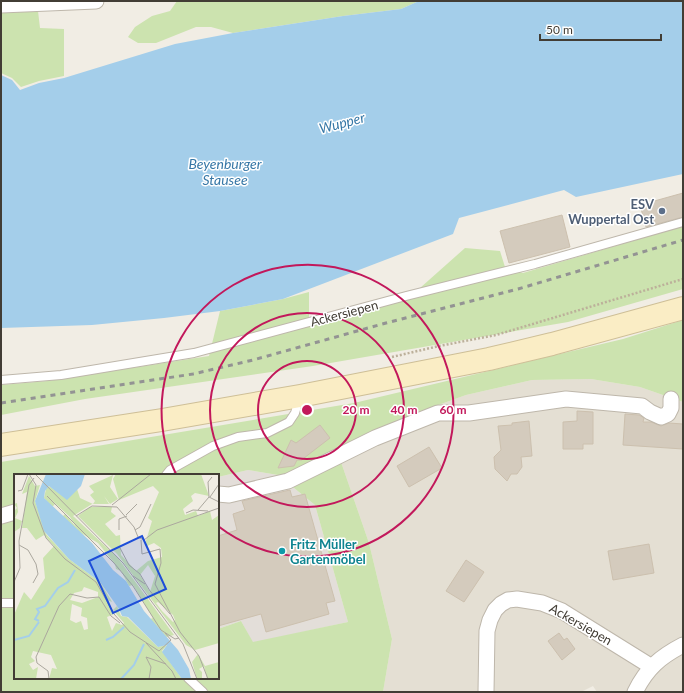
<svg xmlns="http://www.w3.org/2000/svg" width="684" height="693" viewBox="0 0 684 693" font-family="Lato,sans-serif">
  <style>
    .residential { fill: #e4dfd3 }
    .industrial { fill: #e3ded9 }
    .green { fill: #cce3af; fill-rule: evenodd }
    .water { fill: #a4ceea }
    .building { fill: #d4cbbd; stroke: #ccc0ae }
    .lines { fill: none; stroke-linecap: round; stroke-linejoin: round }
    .lane-casing { stroke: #beb7ab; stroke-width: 10 }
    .street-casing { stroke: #beb7ab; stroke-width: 17 }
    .secondary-casing { stroke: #cebf97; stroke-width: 24 }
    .path { stroke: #bcb09a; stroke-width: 2.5; stroke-dasharray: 2 2; stroke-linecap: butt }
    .lane { stroke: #fff; stroke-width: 8 }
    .street { stroke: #fff; stroke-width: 15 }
    .secondary { stroke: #faedc5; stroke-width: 22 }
    .rail { stroke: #939393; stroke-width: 3; stroke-dasharray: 5 5; stroke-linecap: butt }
    .ring { fill: none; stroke: #c2185b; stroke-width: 2 }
    .service-dot { fill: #5c6f8a; stroke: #fff; stroke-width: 1.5 }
    .culture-dot { fill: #0f9aa8; stroke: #fff; stroke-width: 1.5 }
    .labels { text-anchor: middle; stroke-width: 3; stroke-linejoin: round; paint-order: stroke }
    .service-label { font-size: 13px; font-weight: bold; fill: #4e5e75; stroke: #fff; text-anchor: end }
    .street-label { font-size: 13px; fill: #423d35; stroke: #fff }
    .culture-label { font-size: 13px; font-weight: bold; fill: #0d838f; stroke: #fff; text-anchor: start }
    .water-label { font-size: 14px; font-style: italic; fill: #3677a6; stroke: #fff }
    .inset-river { fill: none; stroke: #a4ceea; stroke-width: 2 }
    .inset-road { fill: none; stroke: #aba79e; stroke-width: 1 }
    .view { fill: #1d4ed8; fill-opacity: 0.15; stroke: #1d4ed8; stroke-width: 2 }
    .inset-edge { fill: none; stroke: #423d35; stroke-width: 2 }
    .centre { fill: #c2185b; stroke: #fff; stroke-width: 2 }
    .ring-label { font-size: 12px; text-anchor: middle; font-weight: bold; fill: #c2185b; stroke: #fff; stroke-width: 3; stroke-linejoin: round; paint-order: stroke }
  </style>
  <rect width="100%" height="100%" fill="#f1ede4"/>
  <path class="residential" d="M591,379l49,8 43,15v290h-86l-4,-6 -12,6h-198l9,-53 -23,-96 -28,-81 89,-54 36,-13 66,-15z"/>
  <path class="industrial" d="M248,470l30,5 37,30 33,117 -95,21 -12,-22 -23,8v-152z"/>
  <path class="green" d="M177,1h242l-18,8 -58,7 -110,17 -22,-6h-15l-40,16h-18l-10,-6 7,-10 17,-11 18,-5z
    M38,11l2,17 24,1v47l-25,5 -18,6 -9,-9 -11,-5v-60z
    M683,226v63l-115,33 -255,44 -228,33 -84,16v-30l46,-4 162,-25 11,-45 63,-12 26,-7v31l102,-27 54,-48 35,3 5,16 18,6z
    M683,320v82l-43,-15 -49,-8 -59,1 -66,15 -36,13 -89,54 28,81 23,96 -9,53h-382v-230l353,-59 269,-64zM248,470l30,5 37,30 33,117 -95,20 -12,-21 -23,8v49h-203v-203h203v2z"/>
  <path class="water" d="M419,1h264v173l-107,23 -12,-7 -105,28 -6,16 -170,65 -63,12 -56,7 -72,7 -91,3v-253l11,5 8,10 19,-7 25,-5 111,-34 58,-11 110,-17 58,-7z"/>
  <path class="building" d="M683,193v24l-37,10 -6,-22z
    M562,215l8,32 -61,16 -9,-32z
    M577,411l16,1v32h-10v5h-20v-27l14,-1z
    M625,414l14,1 5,3 -1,4h8l10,4 8,-3 14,1v25l-60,-4z
    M529,421l3,35 -11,1 1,10 -5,7h-6l-4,7 -12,-12 -1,-12 7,-7 -3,-24 14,-1v-2z
    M320,425l10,13 -26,20 -2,2h-5l-3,6 -16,2 13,-28 5,3z
    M429,447l13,21 -33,19 -12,-21z
    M290,490l2,7 13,-3 30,107 -9,2 3,11 -63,18 -5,-18 -43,12v-90l19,-6 -4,-16 12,-4 -3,-9z
    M649,544l5,29 -41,7 -5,-29z
    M466,560l18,12 -20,30 -18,-11z
    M559,633l5,7 3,-2 8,11 -13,11 -14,-19z"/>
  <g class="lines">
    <defs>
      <path id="lane" d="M1,380l60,-5 133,-22 212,-57 129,-32 148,-42
        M166,475l4,-5 43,-24 25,-9 29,-4 22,-11 6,-9 4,-14
        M1,603h14
        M188,678l15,14"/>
      <path id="street" d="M1,5l95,-4
        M218,494l11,1 59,-14 87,-43 63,-25h31l97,-14 76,7 8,6 11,5 7,-3 3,-6v-9
        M1,516l14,-4
        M486,692l1,-61 3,-11 5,-10 6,-6 7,-4 9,-1 25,4 20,8 90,56
        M635,692c12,-24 25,-35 48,-47"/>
      <path id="secondary" d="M1,445l161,-25 138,-24 189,-37 63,-15 131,-36"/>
    </defs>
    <use href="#lane" class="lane-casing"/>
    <use href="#street" class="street-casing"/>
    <use href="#secondary" class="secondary-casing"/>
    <path class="path" d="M392,357l47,-11 57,-11 187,-56"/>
    <use href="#lane" class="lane"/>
    <use href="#street" class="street"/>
    <use href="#secondary" class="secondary"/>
    <path class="rail" d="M1,403l192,-29 60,-14 133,-37 132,-34 165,-49"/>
  </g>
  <g class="ring">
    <circle cx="307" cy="410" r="49"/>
    <circle cx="307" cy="410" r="97"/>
    <path d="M176 474A146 146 0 1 1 218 526"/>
  </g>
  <circle class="service-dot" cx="662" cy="211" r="4"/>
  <circle class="culture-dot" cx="282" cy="551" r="4"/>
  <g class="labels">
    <g class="service-label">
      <text x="654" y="209">ESV<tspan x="654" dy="15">Wuppertal Ost</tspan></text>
    </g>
    <g class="street-label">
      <text transform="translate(344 313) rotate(-15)" y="5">Ackersiepen</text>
      <text transform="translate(581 624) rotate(30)" y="5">Ackersiepen</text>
    </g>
    <g class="culture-label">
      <text x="290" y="549">Fritz Müller<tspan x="290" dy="15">Gartenmöbel</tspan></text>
    </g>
    <g class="water-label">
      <text transform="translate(342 123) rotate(-15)" y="5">Wupper</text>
      <text x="225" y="169">Beyenburger<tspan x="225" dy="16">Stausee</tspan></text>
    </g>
  </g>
  <g transform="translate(14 474)">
    <rect width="205" height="205" fill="#f1ede4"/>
    <path d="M102,0h85l8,22 -14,-3 -4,3 2,5 -10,8 2,6 11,-4 2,5 12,-5 2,9 7,-5v128l-24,7 -9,-5 -69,-91 -39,-38 12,-9h22l-1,5 5,4 -11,8 11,12 4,-1 1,20 15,16 12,-10 14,-4 -1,-9 -7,-5 -7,3 -2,-2 7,-23 -4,-3 11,-26 -6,-6 -34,14 -6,-21zM134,91l7,11 -5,16 -10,-17zM144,128l15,13 2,5 -2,2 -11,-11 -6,-8zM99,1l-3,12 8,12 -8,5 -6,-8 5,8h-17l-19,12 45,42 56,77 -8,2 -5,-4 -11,-14 3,-1 -20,-33 -4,1 -8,-15 -5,-2 -1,-5 -17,-21 -24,-14 -12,-12 3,-3 11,13 -6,-10 -24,-22 9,9 -3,3 -8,-9 2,-9 3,-3 18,13 10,-10 3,9 13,6 2,-3 -5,-6 4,-3 -5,-6zM15,2l6,10 5,-1 -5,16 11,33 23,25 31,23 11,18 1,2 -5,-2 7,14 -7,3 5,14 4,-8 6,2 2,-2 -11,-13 4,-4 4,10 6,1 31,30 9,-2 -5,6 20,28h-133l3,-11 5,1 -6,-14 -18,-4 -2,6 4,4 -6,3 4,6 5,-3 -2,12h-22v-64l10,-23 7,8 14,-22 -2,-20 11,-12 -10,-11 -8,5 -9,-12h-5l5,-36 -5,2zM70,113l14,5v5l-16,6 -12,-3 4,-7 8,-2zM58,130l10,4 -1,8 6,2 1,11 -4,1 -3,-9 -5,2 -6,-3zM3,29l1,9 -3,6 7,3 -2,7 -6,4v-21l3,-3 -3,-4zM184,180l7,12 14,-4v17h-12l-3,-13 -5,3 3,3v7h-5l-5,-17z" fill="#cce3af" fill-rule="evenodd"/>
    <path d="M32,0h39l-4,12 -14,14 -18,-14 -4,5 -1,7 48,45 21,27 13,11 18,30 34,39 11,19 2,10h-9l-20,-27 5,-7 -9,2 -30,-30 -6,-1 -3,-7 -19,-27 -31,-23 -25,-28 -9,-30z" fill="#a4ceea"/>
    <path class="inset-river" d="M25,147l-4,-2 4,-7 -2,-3 8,-3 13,-18 10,-6 7,-12M0,166l15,-4 10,-14M92,166l7,-3 11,-10M107,205l13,-14 10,-21"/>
    <path class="inset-road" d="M15,0l7,11 -3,18 13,35 19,21 31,23 18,32 16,18 29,19 12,-11 -6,-7M21,0l88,89 60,81 14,35M4,17l4,-1 6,-16M33,22l67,67 19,23 28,44 14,9 4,-1M195,23l-1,-15 4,-5M196,23l9,-13M98,31l39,-31M184,36l11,-13 10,5M172,39l7,-3 15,1M112,41l11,-11M62,42l16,-10 25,1 17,20 4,10 6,3 13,-10 62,-22M105,56v-11l8,-3M121,56l5,-3 11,-23M127,66l1,14 18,-5 1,14 -6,21 25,48 19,24 9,23M5,71l9,5 8,14 2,10 -5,9M106,74l9,17 11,9 10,17 20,23M119,102l12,8M0,108l6,-14 -1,-27 10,-56 5,-7M132,169l26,28 4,8M35,205l-1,-8 -11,-8 -1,-6 23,-51 11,-12 17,4 12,-1 12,19 9,7M135,205l2,-12 -5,-10 20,7"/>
    <path class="view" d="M128,62l24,53 -53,24 -24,-52z"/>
    <rect width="205" height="205" class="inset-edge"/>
  </g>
  <circle cx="307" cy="410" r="6" class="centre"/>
  <g class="ring-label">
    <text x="356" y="414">20 m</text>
    <text x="404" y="414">40 m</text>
    <text x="453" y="414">60 m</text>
  </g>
  <rect width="684" height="693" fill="none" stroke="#423d35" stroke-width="4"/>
  <path d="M540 34v6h121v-6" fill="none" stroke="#423d35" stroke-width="2"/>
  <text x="546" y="34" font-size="12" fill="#423d35" stroke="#ffffff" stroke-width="3" paint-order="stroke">50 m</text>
</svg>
